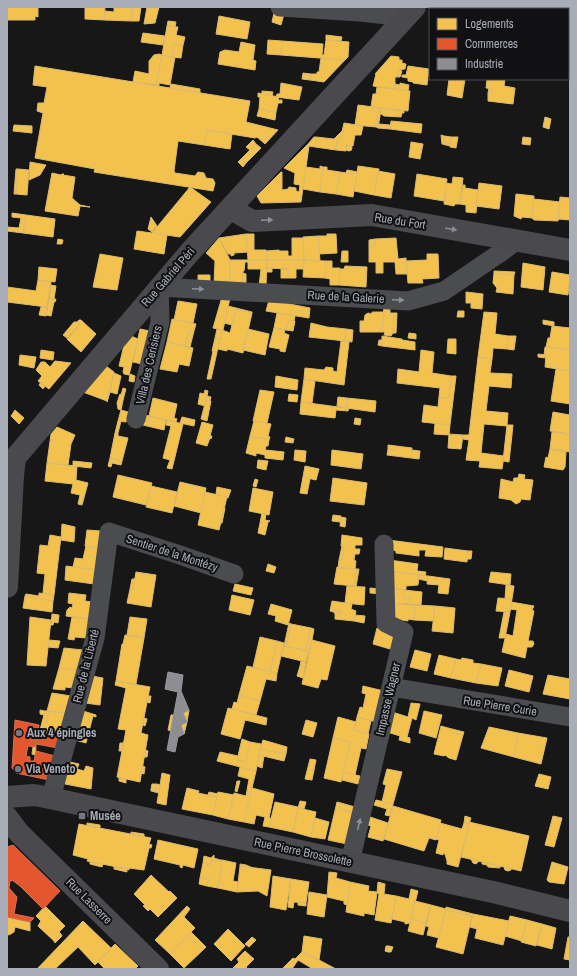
<svg xmlns="http://www.w3.org/2000/svg" width="577" height="976" viewBox="0 0 577 976" font-family="'Archivo Narrow',sans-serif">
  <style>
    .homes { fill: #f2c14e; stroke: #dcbb6e }
    .shops { fill: #e4572e; stroke: #d27157 }
    .industry { fill: #8d8d92; stroke: #95979d }
    .lines { fill: none; stroke-linecap: round; stroke-linejoin: round }
    .street { stroke: #4b4c50; stroke-width: 19 }
    .secondary { stroke: #4a4a4e; stroke-width: 22 }
    .oneway { fill: #8c8f98 }
    .oneway2 { fill: #8c9099 }
    .poi-dot { fill: #757880; stroke: #111113; stroke-width: 1.5 }
    .labels { text-anchor: middle; stroke-width: 4; stroke-linejoin: round; paint-order: stroke }
    .street-label { font-size: 12px; fill: #a8adb8; stroke: #111113 }
    .poi-label { font-size: 12px; font-weight: bold; fill: #a8adb8; stroke: #111113; text-anchor: start }
  </style>
  <rect width="100%" height="100%" fill="#171717"/>
  <path class="homes" d="M7,7h31v10l-3,-1v4h-28z
    M85,7h20l-1,13 -19,-1z
    M114,7l19,1 -2,13 -27,-1 1,-9 9,1z
    M133,7h8l-2,14h-8z
    M147,7h12l-4,16 -11,1z
    M507,7h7l1,2h-16z
    M553,7h16l1,3 -16,-1z
    M274,13l10,1 -3,11 -9,-3z
    M219,16l31,6 -3,17 -31,-5z
    M168,21l8,1 -1,5 -8,-1z
    M167,26l11,1 -2,8 9,2 -2,8 -9,-1 -2,13 -10,-2z
    M143,33l22,3 -2,9 -22,-3z
    M326,35l16,2 -1,4 -15,-1z
    M268,40l14,1 -1,14 -14,-1z
    M326,40l23,2 -1,15 -3,3 -64,-5 1,-14 41,3 -1,11h2z
    M241,42l14,3 -2,15 3,1 -1,9 -37,-6 2,-12 5,-2 14,2z
    M174,44l9,1 -2,13 -9,-1z
    M159,54l3,1 -6,30 -23,-3 2,-11 14,3v-13l5,-6z
    M162,55l13,2 -5,28 -11,-2v3l-3,-1z
    M391,56l8,1v3h3v3l4,1 -1,5 -6,1 -1,7h-3v12l-22,-3 3,-12h-1z
    M321,58l24,2 -21,22 -14,-2 1,-6h6v-2h2z
    M35,66l215,35 -4,21 32,8 -13,14 -8,-7 -2,1 -48,-8 -3,15 -26,-4 -4,30 1,2 20,3 3,-4 6,1 2,5 7,1 2,4 -2,8 -119,-19 1,-3 -60,-11 8,-45 -6,-2 1,-8h6l3,-16 -14,-2z
    M408,66l21,3 -2,16 -14,-2v-1l-5,-1v-3l-6,-1v-2h4z
    M399,70l3,1 -2,6h-2z
    M303,73l8,1 -1,6 -8,-1z
    M449,79h16l-3,19 -15,-3z
    M487,79h18l-1,7 11,2 -2,16 -25,-3v-8h4v-4l-6,-1z
    M281,83l21,4 -3,13 -23,-3 1,-3h3z
    M400,83l9,2 -1,6 -13,-2v-5l5,1z
    M171,84l29,5v4l-30,-5z
    M377,87l33,4 -2,20 -37,-4 2,-13h3z
    M489,88l3,1v4h-4z
    M262,91l11,1 -1,4 -10,-2z
    M258,93l21,4 -1,3h4v3h-4l-2,9 -17,-3 1,-12h-2z
    M358,105l46,6v2h-2l-1,4 -17,-1 -4,-3 1,-3h-3l-2,17 -21,-2z
    M259,109l17,3 -1,8 -18,-4z
    M378,110h3l-3,18 -2,-1z
    M545,117l6,2 -2,10 -6,-2z
    M391,121l31,3 -1,9 -31,-4z
    M344,123l19,3 -2,9h-6l-2,11 -7,-1v6l-10,-1 1,-10h3z
    M379,124l11,1v4l-12,-1z
    M14,125l18,1v7l-19,-2z
    M207,130l25,4 -2,15 -26,-4z
    M343,130l-3,10h-3l-1,10 -21,-3 1,-10 18,2z
    M441,135l3,1v7l7,1 -1,2 -8,-2z
    M444,136l7,1v7l-7,-1z
    M314,137h2l-1,10 -6,-1 -1,-2z
    M451,137h7l-2,11 -6,-1z
    M523,137l8,1 -1,7 -8,-1z
    M253,140l3,4 -6,6 -4,-3z
    M411,142l12,2 -3,15 -11,-2z
    M256,144l5,4 -15,15 -4,-5z
    M308,144l1,2 -8,56 -40,1 -4,-7 24,-24h1v18l6,-1 1,-2 7,1v3l3,1 1,-7 -6,-1 1,-11 -11,-5z
    M346 148a3 3 0 1 1 6 0a3 3 0 1 1-6 0Z
    M242,158l4,5 -3,4 -5,-5z
    M30,162l16,3 -6,10 -11,5z
    M320,166l3,1 -3,25 -17,-3 3,-22 14,2z
    M358,166l21,3 -5,26 -20,-4z
    M323,167h4v3l13,2 -4,22 -16,-2z
    M16,169h2l-2,25h-2z
    M18,169l11,1 -2,25 -11,-1z
    M347,170l6,1v3l-7,-1z
    M353,171l4,1 -4,25 -17,-3 4,-22 13,2z
    M378,171l17,3 -4,24 -17,-3z
    M52,173l9,2 1,-1h2l-1,1 12,2 -3,21 8,7 10,2 -10,-1 -2,10 -33,-5z
    M417,174l30,5 -3,22 -30,-5z
    M453,177l10,1 -3,26h-5l-1,2 -10,-2 2,-21 6,1z
    M479,183l23,3 -3,23 -23,-3z
    M463,185h2v3l13,2 -2,23 -10,-1v-7l-6,-1z
    M190,187l21,15 -31,35 -28,-4z
    M516,194l18,2 -2,22 -10,-1 -1,2 -7,-3z
    M560,197l10,1v22l-12,-1z
    M534,199l26,3 -2,19 -24,-1 -2,-2z
    M12,213l14,2 -3,18 -16,-2v-4l12,1 2,-10 -9,-1z
    M26,215l29,4 -2,18 -30,-4z
    M151,217l6,9 -5,6 -4,-3z
    M137,231l30,4 -3,19 -30,-5z
    M246,234l2,18 -14,1v2l-3,1v-2h-3l-9,-16z
    M246,234h8v16h12l1,10h-19z
    M327,234h9l1,19 -18,1 -1,-18h9z
    M318,236l2,25 -16,-1 -1,-23z
    M219,238l11,22v24l-16,-1 1,-22 -9,-8z
    M292,238h11l1,22h-37l-1,-9 13,-1v1h9v5h4z
    M396,238l2,21 8,-1 1,16h-11l-1,-12h-12v11h-7v-11h-7v-15l6,-1v-7z
    M58,239l5,1 -1,4h-5z
    M375,239v7l-6,1v-7z
    M342,251h6v11h-7z
    M100,254l23,4 -6,32 -24,-3z
    M427,254h11l1,24 -17,1 1,4h-15l-2,-22 21,-1z
    M230,260h37l-1,26h-7l2,-17h-13v-7h-3l-1,9h-1l-1,14 -12,-1z
    M267,260h37l-1,9h-7v9h-8v-9l-21,-1z
    M304,260l22,1 -1,17 -22,-1z
    M326,261h6v7h8l-1,17h-9v-6l-5,-1z
    M523,263l22,4 -2,23 -22,-3z
    M345,266l22,1 -1,20 -27,-2 1,-16h4z
    M39,267l18,2 -2,13 -17,-2z
    M267,268h5v4h-5z
    M281,269h7v9h-7z
    M494,271l21,1 -1,3 -20,-2z
    M552,272l18,3 -2,20 -19,-3z
    M243,273l3,1v11h-4z
    M494,273l20,2 -1,19 -17,-2 1,-4 -4,-5z
    M198,275h12v8h-12z
    M38,280l13,2 -4,25 -40,-5v-15l29,4z
    M51,285l5,1 -2,13h-5z
    M466,292l17,2 -1,15 -11,-1v-5h-5z
    M222,297l8,1 -7,32 -10,-2z
    M49,299h7l-1,3h-1l-3,14 -5,-1z
    M269,300l41,8 -1,10 -43,-7z
    M178,301l19,3 -4,19 -19,-3z
    M228,306l24,6v1l-16,-4 -4,16 -8,-2z
    M384,306l6,1v6h4l-1,20 -2,3 -7,-1 1,-3h-3z
    M41,307h6l-1,9 -7,-1z
    M236,309l16,4 -9,40 -16,-4v2l-9,-2 4,-19 8,3z
    M458,311h6v6h-7z
    M372,312h12l-2,20h-22v-11h4l1,-6 3,-2 4,1z
    M484,312l13,1 -2,21 13,2 -1,13 -14,-1 -1,11 -14,-2z
    M277,313l18,3 -1,5 -5,-1 -3,10 -12,-2z
    M394,313h3l-1,20h-3z
    M172,319l24,5 -2,7 -5,-1 -4,16 -18,-4z
    M79,320h2l15,14 -15,18 -14,-13 13,-15 -3,-2z
    M289,320l6,1 -2,10 -7,-1z
    M543,320l11,2v4l-11,-2z
    M74,322h3l3,2 -13,14 -4,-3z
    M311,323l16,4 19,2 -1,12 -36,-4z
    M552,326l18,2v22l-24,-3 2,-9h2z
    M274,328l11,2 -1,3 5,2 -4,17 -5,-1v-2l-11,-2z
    M140,329l10,2 -8,33 -9,-2z
    M217,329l6,1 -3,9 -5,-1z
    M248,329l21,5 -4,21 -22,-5z
    M346,329l7,1 -1,12 -7,-1z
    M189,330l5,1 -4,16 -5,-1z
    M409,333l7,1v5l-8,-1z
    M131,336l7,3 -9,36 -5,-1 -1,-2 1,-5 -5,-1 5,-21z
    M382,336l20,3v1l13,2v8l-33,-4z
    M508,336h8l-2,14 -7,-1z
    M215,338l5,1 -3,13 -5,-1z
    M448,339h8v15l-9,-1z
    M379,340h3v6l-4,-1z
    M341,341l8,1 -5,43 -40,-6 1,-11 19,2 2,-3 7,1v3l4,1z
    M167,342l26,6 -4,18 -10,-2 -2,8 -17,-3z
    M545,347l25,3v21l-25,-4 1,-12h-2z
    M41,350l13,2 -1,8 -13,-2z
    M421,350l13,2 -2,21 19,3 -2,22 -10,-1 1,-9 -43,-5 1,-14 21,3z
    M213,351l4,1 -6,27h-4z
    M538,354l8,1v3l-8,-1z
    M20,355l16,2 -2,11 -15,-3z
    M478,357l14,2 -2,14 22,1 -1,14 -22,-2 -3,25 22,2 -1,12v1l-23,-2 -3,29 23,3 -2,13 -23,-2 1,-6 -14,-1 3,-20 -6,-1v-4h6z
    M55,361l16,2 -22,26 -11,-8 4,-5 -6,-6 5,-8h4l5,5z
    M106,366l8,6 -7,29 -24,-9z
    M556,369l14,2v33l-19,-3z
    M114,373l7,3 -4,18 -7,-2 -3,10z
    M130,374l5,2 -1,6 -5,-1z
    M276,376l22,4 -1,10 -22,-3z
    M451,376h5l-6,49 -28,-3 2,-17 14,2 1,-10 10,1z
    M304,379l11,2 -3,22 -11,-1z
    M41,382l4,4 -2,3 -4,-4z
    M123,388l3,1 -2,7 -3,-1z
    M205,390l3,1 -3,15 -7,-2 2,-11 4,1z
    M260,390l14,2 -7,31 -14,-2z
    M120,394l4,2 -3,14 -3,-1 -1,-6z
    M289,394l9,1 -1,7 -9,-1z
    M207,396l4,1 -1,4 -4,-1z
    M338,397l9,1 -1,10 -9,-2z
    M153,398l24,6 -3,14 3,1 -1,3 -27,-6z
    M347,398l29,3 -1,11 -29,-4z
    M206,400l5,1 -4,20 -6,-2z
    M301,402l45,6h3l-1,3 -12,-1 -1,8 -35,-4z
    M15,410l9,8 -5,6 -8,-8z
    M121,410l7,2 -2,10 -8,-1z
    M553,412l17,3v19l-20,-3z
    M145,415l4,1 -2,10 -4,-1z
    M149,416l17,4 -2,10 -17,-4z
    M182,417l13,3 -1,6 -14,-3z
    M355,418l6,1 -1,6 -6,-1z
    M167,420l16,4 -11,45 -5,-1 3,-8 -7,-2 8,-32 -5,-1z
    M118,421h3l-3,12h-3z
    M254,421l17,3 -3,12 2,1 -1,3 -19,-4z
    M202,422l11,3 -3,11h2l-1,3 -1,-1 -3,8 -11,-3z
    M435,423l15,2 -1,10 -15,-1z
    M507,425h6l-2,19 -6,-1z
    M57,427l18,8 -4,9 -3,21 -21,-2 4,-29z
    M552,432l18,2v18l-20,-3z
    M115,433h3v3l10,2 -6,23 -12,-3z
    M449,434l14,1 -2,14 -13,-1z
    M250,436l19,4 -1,6h-2l-1,5 1,-1 18,2 -1,8 -18,-2v-3l-9,-2v3l-10,-3z
    M286,437l8,2 -1,4 -8,-1z
    M505,443l6,1 -2,18 -6,-1z
    M388,445l8,1 -1,4 -7,-1z
    M396,446l16,2 -1,10 -24,-3 1,-6 7,1z
    M550,449l16,3 -1,15 -2,3 -19,-3 2,-10 2,1z
    M295,450l11,1 -1,11 -11,-2z
    M332,450l31,4 -2,15 -30,-4z
    M412,450l8,1 -1,8 -8,-1z
    M110,458l12,3 -1,4 -9,-2 -1,4 -3,-1z
    M258,460l10,1 -2,9 -9,-2z
    M73,461l19,2 -1,5 -18,-2z
    M47,463l30,3 -1,14 12,3 -6,22 -4,-1 2,-9 -9,-2 2,-9 -28,-3z
    M305,466l14,3 -3,11 -13,-3z
    M519,474l6,1 -1,4 9,1 -3,20 -9,-1 -1,3 -4,2 -5,-4 -12,-2 2,-19 12,3 1,-4h4z
    M118,475l34,8 -6,22 -33,-8z
    M303,477l7,2 -3,15 -7,-1z
    M333,478l34,5 -3,22 -34,-4z
    M255,479l3,1 -2,7 -3,-1z
    M180,482l26,6 -5,25 -27,-7z
    M151,486l26,6 -5,21 -26,-6z
    M217,487l14,3 -3,8 -12,-4z
    M253,488l20,4 -4,23 -20,-4z
    M205,492l22,5 -8,33 -21,-5z
    M224,508h1l-3,15h-2z
    M262,513l4,1 -1,6 5,1 -2,1 -3,13 -7,-2z
    M333,515l8,1 -1,6 -8,-1z
    M341,517l5,1 -1,9 -5,-1z
    M62,524l13,3 -1,15 -13,-2z
    M87,530l14,1 -2,18 -14,-3z
    M50,535l11,2 -7,58 -11,-2 2,-19 -8,-1 3,-28 8,1z
    M342,535l20,3v7h-7v4h5l-1,5h-4l-1,6 2,1 -1,8 -17,-1 1,-8h3l2,-14h-3z
    M388,540l55,7 -1,10 -17,-1 1,-6h-7v6l-23,-3v-2l-7,-2z
    M86,546l13,3 -3,21 -23,-3 2,-9 8,1z
    M342,546h2l-2,14h-3z
    M445,548l23,3 -1,11 -23,-3z
    M468,551h4l-1,8h-4z
    M389,560l29,4 -1,7 9,1 -1,4 -36,-5z
    M268,564l8,3 -2,6 -8,-2z
    M66,566l30,4 -2,14 -29,-4z
    M337,567l20,2 -3,17 -20,-2z
    M357,569h2l-3,18 -2,-1z
    M389,571l30,4 -1,10 -12,1v4l-17,-2z
    M136,572l20,3 -5,32 -24,-4 3,-14h3z
    M491,572l20,2 -1,11 -21,-3z
    M419,575l9,1 -1,5 -8,-2z
    M428,576l22,3 -2,15 -10,-1 1,-8 -12,-1z
    M132,579h3l-2,10h-3z
    M235,584l18,4 -2,7 -18,-4z
    M506,585l8,1 -2,13h-7z
    M347,586l18,1 -1,18 -19,-2z
    M370,588l11,1 1,5 -12,-1z
    M389,588l15,2v8l6,1v5l-20,-1z
    M404,590l18,2 -1,13 -11,-1v-5l-6,-1z
    M39,593l15,2 -1,6 -28,-5 1,-2 13,2z
    M69,593l17,2 -1,6 7,1 -3,17 -23,-3 1,-6 3,-3 2,1 1,-4 -5,-1z
    M232,595l22,5 -4,15 -21,-5z
    M25,596l28,5 -1,11 -29,-4z
    M498,598l14,1 -2,13 -14,-1z
    M332,601l20,3 -1,5 5,2 -2,10 -19,-2v-6l5,1 1,-3 -7,-1v2l-4,-1z
    M511,602l23,4 -2,4 2,1 -6,30h5l1,3 -2,3h-5l-2,11 -23,-6 4,-18 7,2 4,-26 -7,-1z
    M390,603l25,2 -1,15 -6,-1v2l-18,-3z
    M271,604l21,6 -4,15 -13,-4 1,-5 -8,-2z
    M415,605l20,1 -2,15 -19,-1z
    M435,606l20,2 -2,25 -21,-2z
    M334,610l7,1 -1,3 -6,-1z
    M504,612h6l-5,26h-6z
    M52,614l7,1 -1,8 -4,-1 -1,3h-2z
    M355,615l10,1 -1,7 -10,-2z
    M30,617l21,3 -5,46 -19,-1z
    M72,617l17,2 -3,19 -11,-1 -1,3 -6,-1z
    M130,617l17,2 -3,19 -17,-3z
    M289,623l2,1 -5,22h-2z
    M291,624l20,4 -6,23 -19,-5z
    M311,628l3,1 -2,11 -3,11h-4z
    M377,628l18,5 -5,16 -17,-5z
    M125,635l19,3 -8,46 -20,-3 6,-37h1z
    M260,637l17,4 -7,31 -17,-5z
    M49,640l11,1 -2,7 -10,-1z
    M312,640l23,6 -8,34 -6,-1 -3,9 -16,-4z
    M277,641l7,2 -7,30 -7,-1z
    M284,646l25,5 -3,11 -25,-6z
    M64,648l19,2 -5,20 -19,-2z
    M415,650l16,4 -4,17 -17,-4z
    M439,655l17,4 -5,19 -17,-4z
    M462,658l11,2v3l8,1 -5,19 -25,-5 5,-19 5,1z
    M301,661l5,1 -1,5 -5,-1z
    M481,664l21,4 -4,18 -22,-3z
    M247,666l30,7 -1,8 -10,-2 -6,22 -21,-6z
    M300,666l5,1 -2,11 -6,-2z
    M59,668l19,2 -5,18 -8,-1v3l-12,-1z
    M509,670l24,6 -4,16 -24,-6z
    M548,675l22,4v20l-27,-5z
    M92,676l11,2 -3,27 -15,-2z
    M116,681l34,6 -9,46 7,2 -8,47 -23,-5 9,-47 -8,-1 8,-41 -11,-3z
    M363,686l25,6 -8,31 -23,-6 3,-10 3,1 3,-14 -4,-1z
    M52,693l19,3 -5,17 -19,-2z
    M239,695l21,6 -4,14 -24,-6 2,-7 3,1z
    M148,696h3l-1,7 -3,-1z
    M411,703l9,1 -4,16 -4,-2 -5,19 3,1v5l-11,-3 1,-4 -16,-5 5,-20 19,6z
    M228,708l39,10 -1,7 -21,-5 -5,19 -19,-5z
    M40,710l5,1 -1,4 -4,-1z
    M189,710l-2,12 -4,-9z
    M45,711h4l-5,20 -4,-1z
    M49,711l17,2 -6,23 -19,-2 1,-4 2,1z
    M83,711l13,4v2l-3,-1 -7,27 -11,-3z
    M424,711l18,4 -6,23 -17,-5z
    M171,715h2l-2,16 -3,-1z
    M338,717l18,5 -2,8 15,4 -3,15 -5,-1 -6,27 -12,-3 8,-30 -18,-4z
    M357,717l14,4 -3,13 -14,-4z
    M144,718l3,1 -2,7 -2,-1z
    M306,720l11,3 -4,14 -11,-3z
    M187,722l-3,12 -3,-9z
    M441,726l7,2 6,5 9,2 -7,25 -7,-2 -4,-3 -1,1 -10,-2z
    M489,727l29,6 -4,24 -33,-9z
    M448,728l16,4 -1,3 -9,-2z
    M518,733l29,5 -6,26 -27,-7z
    M333,738l18,4 -10,40 -17,-4z
    M242,739l8,3 -4,20 -9,-2z
    M263,740l24,7 -1,7 -26,-5z
    M250,742l11,2 -5,27 -39,-10 3,-9 18,4 -1,4 9,2z
    M120,743h3l-1,8h-3z
    M33,747h3l-1,8 -3,-1z
    M260,749l26,5 -2,7 -25,-6z
    M146,750l2,1 -1,6h-3z
    M259,755l5,1 -2,12 -5,-2z
    M310,759l6,1 -4,20 -7,-1z
    M70,762l9,2 -2,5 7,2 2,-5 7,2 -2,21 -26,-5z
    M143,766l2,1 -1,7 -3,-1z
    M240,767l16,4 -12,51 -16,-3 6,-26 12,3 3,-17 -11,-3z
    M387,769l15,3 -9,32 -11,-2 4,-17 -3,-1z
    M343,772l17,4 -2,8 -16,-4z
    M162,773l8,2 -4,30 -9,-2z
    M539,774l12,3 -3,12 -13,-3z
    M119,778l7,1v4l-7,-2z
    M237,781h3l-3,11 -2,-1z
    M152,784h5l-1,6 -5,-1z
    M157,784l3,1 -1,8 -8,-2v-2l5,1z
    M187,788l12,3 -1,2 19,4 -4,18 -31,-6z
    M252,788l22,6 -5,24h2l-2,9 -6,-1 2,-9 -9,-2 -2,9 -10,-2z
    M209,792l9,2 -1,3 -9,-2z
    M218,792l16,3 -6,24 -15,-4z
    M376,800l17,4 -3,12 -5,-1 2,-6 -13,-4z
    M300,801l6,1 -2,7 -6,-1z
    M275,802l23,5 -5,25 -24,-5z
    M337,802l4,1 -2,6 15,4 -7,31 -19,-4z
    M341,803l14,4 -1,6 -15,-4z
    M393,806l48,14 -5,20 -7,-2 -5,13 -40,-12z
    M298,808l18,4 -5,25 -18,-5z
    M465,816l6,2 -2,6 -5,-1z
    M553,816l9,2 -8,29 -9,-2z
    M370,817l18,6 -5,18 -15,-4 3,-11 -3,-1z
    M315,818l14,4 -4,17 -14,-2z
    M469,822l60,14 -8,35 -60,-14z
    M87,823l13,2v3l-13,-3z
    M440,823l22,6 2,-6 5,1 -11,43 -11,-3v-3l-2,-7 -2,-1v2l-7,-2 3,-13 -3,-1z
    M79,824l72,14 -2,6 3,1 -1,3h-2l-5,22 -15,-2v2l-2,-1 -40,-8 1,-2 -15,-4z
    M131,832l13,2v3l-13,-2z
    M158,840l40,9 -4,19 -11,-3 -1,3 -2,-1v-2l-26,-6z
    M214,855v3l6,2v2l-9,-2 -1,5 -7,-2 1,-7 7,2z
    M471,859l8,2 -3,3 -3,-1z
    M211,860l9,2v-2h2l-4,28 -11,-2 2,-7 -9,-1 3,-15 7,2z
    M222,860l14,3 -3,18 5,1 -1,10 -19,-4z
    M90,862l13,2 -1,3 -12,-3z
    M482,862l18,4v2l-12,-1 -1,-2 -5,-1z
    M552,862l16,5 -4,17 -15,-2 -2,-2z
    M240,864l6,1 7,3 -13,-2z
    M240,866l31,4 -4,26 -9,-5 -21,1z
    M114,867l13,2v3l-13,-3z
    M504,867l7,2v1l-3,1 -3,-1z
    M329,872l8,1 -1,5 14,4 -3,23 -3,-1v-3l-17,-4z
    M151,875l18,17 1,-1 7,7 -19,19 -8,-8 -2,2 -5,-5 2,-1 -11,-11z
    M273,876l18,3 -5,31 -16,-3z
    M200,878l9,1 -2,7 -8,-2z
    M291,879l18,3 -3,21 -12,-1 -1,6 -5,-1z
    M350,882l19,4 -1,5 9,1 -3,23 -10,-2v3l-18,-4z
    M378,882l7,2 -1,10 12,2 -5,27 -16,-3 4,-26 -2,-1z
    M411,889l7,2 -8,32 -5,1v-2l-13,-3 4,-23 13,3z
    M309,892l18,3 -3,22 -17,-3z
    M415,901l16,4 -5,18 -15,-4z
    M298,902l8,1v3l-8,-1z
    M431,905l15,4 -7,29 -12,-3 2,-8 -3,-1z
    M45,906l20,20 -6,6 2,2 -7,7 -16,-15 3,-5 -5,-5z
    M187,906l3,3 -6,8 11,11 -25,26 -15,-14z
    M446,907l27,7 -1,2 -26,-6z
    M446,910l26,6 -9,38 -27,-7z
    M473,914l36,7 -6,24 -28,-7 2,-9 -7,-2z
    M510,916l17,4 -5,21 -17,-5z
    M7,917l23,5v9l-15,-4 -1,5 -5,3 -2,-1z
    M411,919l15,4 -3,12 -15,-4z
    M527,920l15,4 -6,22 -15,-4z
    M83,921l28,27 -16,17 -17,-18 -23,22h-18z
    M542,924l14,4 -4,21 -15,-4z
    M228,929l17,17 -14,15 -17,-17z
    M191,932l15,15 -3,3 -15,-15z
    M61,934l1,2 -7,7 -1,-2z
    M188,935l15,15 -19,18 -14,-14z
    M304,936l18,3 -3,21 -17,-8z
    M252,937l4,3 -7,7 -4,-3z
    M568,937h2v23l-6,-1z
    M115,944l23,22 -3,3h-30l-7,-7z
    M386,946h3l-1,6 -3,-1z
    M389,946l4,1 -2,5h-3z
    M245,951l9,8 -8,8 2,2h-16l7,-7 -2,-3z
    M302,952l17,8 17,9h-23l-15,-9 -6,9h-7z
    M293,958l2,1 -10,10h-3z"/>
  <path class="shops" d="M15,720l24,5 -1,8 22,3 -2,12 -22,-4v3l-8,-1 -2,10 4,1v4h4l2,-10 19,5 -6,24 -33,-7 -4,-5z
    M13,845l47,46 -17,18 -23,-23 -8,-6 -1,1h-1l-1,7 8,9 -3,17 20,4 -4,4 -23,-5v-70z"/>
  <path class="industry" d="M168,672l15,3 -2,16 8,19 -6,3 4,9 -6,3 3,9 -6,3 -3,15 -8,-2 11,-58 -13,-3z"/>
  <g class="lines">
    <path class="street" d="M280,7l80,5 45,5
      M136,419l24,-97 -1,-35 249,14 36,-10 56,-38 16,-12
      M391,687l179,30
      M51,798l44,-160 14,-106 71,23 54,19
      M350,862l54,-230 -18,-9 -2,-79"/>
    <path class="secondary" d="M231,209l21,12 120,-6 198,35
      M7,587l6,-111 2,-18 175,-206 225,-245
      M7,797l27,-2 11,2 448,95 77,19
      M7,817l12,16 139,136"/>
  </g>
  <defs><path id="oneway-solid" d="M-6-.8H1V-3.2L6.5 0L1 3.2V.8H-6Z"/></defs>
  <g class="oneway">
    <use href="#oneway-solid" transform="translate(267 220) rotate(-2)"/>
    <use href="#oneway-solid" transform="translate(451 229) rotate(10)"/>
  </g>
  <g class="oneway2">
    <use href="#oneway-solid" transform="translate(198 289) rotate(3)"/>
    <use href="#oneway-solid" transform="translate(398 300) rotate(3)"/>
    <use href="#oneway-solid" transform="translate(359 824) rotate(-77)"/>
  </g>
  <g class="poi-dot">
    <circle cx="19" cy="733" r="4"/>
    <circle cx="18" cy="769" r="4"/>
    <rect x="78" y="812" width="8" height="8" rx="2"/>
  </g>
  <g class="labels">
    <g class="street-label">
      <text transform="translate(400 221) rotate(9)" y="4">Rue du Fort</text>
      <text transform="translate(168 277) rotate(-49)" y="4">Rue Gabriel Péri</text>
      <text transform="translate(346 297) rotate(3)" y="4">Rue de la Galerie</text>
      <text transform="translate(149 365) rotate(-77)" y="4">Villa des Cerisiers</text>
      <text transform="translate(172 553) rotate(18)" y="4">Sentier de la Montézy</text>
      <text transform="translate(86 666) rotate(-76)" y="4">Rue de la Liberté</text>
      <text transform="translate(388 699) rotate(-77)" y="4">Impasse Wagner</text>
      <text transform="translate(500 706) rotate(9)" y="4">Rue Pierre Curie</text>
      <text transform="translate(303 852) rotate(12)" y="4">Rue Pierre Brossolette</text>
      <text transform="translate(89 901) rotate(45)" y="4">Rue Lasserre</text>
    </g>
    <g class="poi-label">
      <text x="27" y="737">Aux 4 épingles</text>
      <text x="26" y="773">Via Veneto</text>
      <text x="90" y="820">Musée</text>
    </g>
  </g>
  <rect width="577" height="976" fill="none" stroke="#a8adb8" stroke-width="16"/>
  <rect x="429" y="8" width="140" height="72" fill="#111113" stroke="#4d4f55"/>
  <rect x="437" y="18" width="20" height="12" fill="#f2c14e" stroke="#4d4f55"/>
  <text x="465" y="28" font-size="12" fill="#a8adb8">Logements</text>
  <rect x="437" y="38" width="20" height="12" fill="#e4572e" stroke="#4d4f55"/>
  <text x="465" y="48" font-size="12" fill="#a8adb8">Commerces</text>
  <rect x="437" y="58" width="20" height="12" fill="#8d8d92" stroke="#4d4f55"/>
  <text x="465" y="68" font-size="12" fill="#a8adb8">Industrie</text>
</svg>
